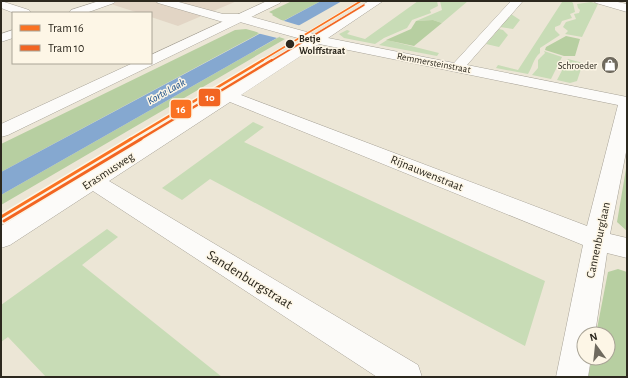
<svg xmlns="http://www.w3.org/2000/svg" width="628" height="378" viewBox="0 0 628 378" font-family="'Alegreya Sans',sans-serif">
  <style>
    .commercial { fill: #e2d5c5 }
    .green { fill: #c8dcb6 }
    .forest { fill: #b7cfa1 }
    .water { fill: #85a8d0 }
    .pier { fill: #ece6d6 }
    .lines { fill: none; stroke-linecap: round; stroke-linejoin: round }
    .street-casing { stroke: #a7a297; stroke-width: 1 }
    .secondary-casing { stroke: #a7a297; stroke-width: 1 }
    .street { fill: #fcfbf9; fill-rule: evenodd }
    .secondary { fill: #fcfbf9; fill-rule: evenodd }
    .tram-1-far2-casing { stroke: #fdf6e6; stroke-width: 3 }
    .tram-1-far1-casing { stroke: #fdf6e6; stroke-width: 5 }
    .tram-1-casing { stroke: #fdf6e6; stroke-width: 6 }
    .tram-2-far2-casing { stroke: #fdf6e6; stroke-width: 3 }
    .tram-2-far1-casing { stroke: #fdf6e6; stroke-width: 5 }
    .tram-2-casing { stroke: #fdf6e6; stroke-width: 6 }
    .tram-1-far2 { stroke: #fa7222; stroke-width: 1.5 }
    .tram-1-far1 { stroke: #fa7222; stroke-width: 2.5 }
    .tram-1 { stroke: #fa7222; stroke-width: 3 }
    .tram-2-far2 { stroke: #f26522; stroke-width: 1.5 }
    .tram-2-far1 { stroke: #f26522; stroke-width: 2.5 }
    .tram-2 { stroke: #f26522; stroke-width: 3 }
    .stop-dot { fill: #2c281e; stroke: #fdf6e6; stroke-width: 1.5 }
    .labels { text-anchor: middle; stroke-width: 3; stroke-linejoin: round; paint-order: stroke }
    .far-stop-label { font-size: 10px; font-weight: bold; fill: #2c281e; stroke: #fdf6e6; text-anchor: start }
    .far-street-label { font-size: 10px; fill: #2c281e; stroke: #fdf6e6 }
    .far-poi-label { font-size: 10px; fill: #2c281e; stroke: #fdf6e6; text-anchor: end }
    .far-water-label { font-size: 11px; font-style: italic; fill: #164b86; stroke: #fdf6e6 }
    .street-label { font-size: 12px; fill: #2c281e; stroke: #fdf6e6 }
    .near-street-label { font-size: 14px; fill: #2c281e; stroke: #fdf6e6 }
    .line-badge { stroke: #fdf6e6; stroke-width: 1.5 }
    .badge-label { font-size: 11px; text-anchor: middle; font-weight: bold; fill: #fff }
  </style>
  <rect width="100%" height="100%" fill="#ece6d6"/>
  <path class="commercial" d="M101,1h136l-59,25 -27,-9v-4h-12z"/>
  <path class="green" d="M418,1h19l1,5 -8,4 1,3 -19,7 -5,8 -23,10 -9,6 -31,-6 -5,-4 8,-4 3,1 -3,3 18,5z
    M440,1h28l-26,22 -9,-3 -17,1 26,-11z
    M558,1h13l2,2 2,9 -5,2 2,4 -10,3 -2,4 -5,2v3l5,5 -20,13v5c-7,6 -7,13 -12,21l-32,-6 2,-3 20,5 44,-68z
    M591,2l7,2 -16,33 -17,-3 3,-3 -5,-4 3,-5 10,-3 -2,-5 5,-1 1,-3 -2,-2 -1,-4z
    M511,14l9,6 -7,9 -13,-2z
    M499,29l4,1 5,5 -9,12 -13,-3z
    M387,40l52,13 -2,3 -58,-11z
    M544,51l18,6 -11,22 -19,-4 6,-7v-8l7,-7z
    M568,59l15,4 -6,18 -7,2 -13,-3z
    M253,122l11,5 -20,15 301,139 -20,65 -315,-167 -28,21 -20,-12z
    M107,229l11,8 -36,28 140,112h-176l-38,-40 -7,5v-37z"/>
  <path class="forest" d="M292,1h29l-38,20 -11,-6 1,-1 -4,-2z
    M433,20l9,3 -28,23 -28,-6 25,-11 5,-8z
    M246,29l14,4 -259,139v-28l234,-114z
    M566,36l14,3 -5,17h-11l-19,-6 1,-3z
    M279,37l6,2 -284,166v-10z
    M627,163v68l-10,-9z
    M618,269l9,3v105h-39l4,-19h16v-24h-12l12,-62z"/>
  <path class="water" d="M321,1h21l-341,194v-23z"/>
  <path class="pier" d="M281,20l20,6 -24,12 -20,-5z"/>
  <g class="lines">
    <defs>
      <path id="street" d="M1,1l28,9 2,3h-17l-13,-5z
        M99,1h17l-2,2 -28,10h-17l2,-3z
        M156,1h19l48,13h18l73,20 55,-33h14l-55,37 126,25 57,-62h12l-56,64 160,32v50l-17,87 17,4v20l-20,-5 -12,81h-11v24h7l-3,19h-32l27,-132 -353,-143 -121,79 309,184 4,12h-45l-284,-186 -83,54 -9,3v-22l304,-186 -65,-18h-17l-65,-19zM319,44l299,61 -31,121 -346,-131z
        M594,1h19l14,3v8l-31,-9z
        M13,30v8l-12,4v-8z"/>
      <path id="secondary" d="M267,1h15l-2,2 -272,132 -7,2v-13l132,-61h18v-8z"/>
    </defs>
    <use href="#street" class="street-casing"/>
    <use href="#secondary" class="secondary-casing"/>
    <use href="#street" class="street"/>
    <use href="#secondary" class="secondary"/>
    <defs>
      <path id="tram-1-far2" d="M261,61l100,-60"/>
      <path id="tram-1-far1" d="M129,140l134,-80"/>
      <path id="tram-1" d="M1,217l130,-78"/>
      <path id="tram-2-far2" d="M271,61l93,-56"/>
      <path id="tram-2-far1" d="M139,140l133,-80"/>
      <path id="tram-2" d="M4,221l137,-82"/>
    </defs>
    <use href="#tram-1-far2" class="tram-1-far2-casing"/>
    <use href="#tram-1-far1" class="tram-1-far1-casing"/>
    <use href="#tram-1" class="tram-1-casing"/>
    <use href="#tram-2-far2" class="tram-2-far2-casing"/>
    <use href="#tram-2-far1" class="tram-2-far1-casing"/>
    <use href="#tram-2" class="tram-2-casing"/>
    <use href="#tram-1-far2" class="tram-1-far2"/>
    <use href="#tram-1-far1" class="tram-1-far1"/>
    <use href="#tram-1" class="tram-1"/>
    <use href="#tram-2-far2" class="tram-2-far2"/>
    <use href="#tram-2-far1" class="tram-2-far1"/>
    <use href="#tram-2" class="tram-2"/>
  </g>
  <defs>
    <symbol id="shop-disc" viewBox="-11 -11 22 22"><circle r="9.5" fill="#6f6a5e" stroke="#fdf6e6"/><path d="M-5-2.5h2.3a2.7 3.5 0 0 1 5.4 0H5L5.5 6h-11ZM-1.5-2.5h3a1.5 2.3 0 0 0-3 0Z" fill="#fff"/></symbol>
  </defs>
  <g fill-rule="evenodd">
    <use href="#shop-disc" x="600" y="55" width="20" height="20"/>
  </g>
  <circle class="stop-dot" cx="290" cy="44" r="5"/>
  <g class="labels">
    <g class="far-stop-label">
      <text x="299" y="42">Betje<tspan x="299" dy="12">Wolffstraat</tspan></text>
    </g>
    <g class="far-street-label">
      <text transform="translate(434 62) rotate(11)" y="4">Remmersteinstraat</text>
    </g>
    <g class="far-poi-label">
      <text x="597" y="69">Schroeder</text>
    </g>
    <g class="far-water-label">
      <text transform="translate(166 91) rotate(-29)" y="4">Korte Laak</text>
    </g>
    <g class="street-label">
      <text transform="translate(108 171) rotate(-33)" y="4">Erasmusweg</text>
      <text transform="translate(427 173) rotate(22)" y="4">Rijnauwenstraat</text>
      <text transform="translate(598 240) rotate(-78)" y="4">Cannenburglaan</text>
    </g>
    <g class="near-street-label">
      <text transform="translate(250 279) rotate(32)" y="5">Sandenburgstraat</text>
    </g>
  </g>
  <g class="line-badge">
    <rect x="198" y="88" width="23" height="19" rx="4" fill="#f26522"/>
    <rect x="170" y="99" width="22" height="20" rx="4" fill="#fa7222"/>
  </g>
  <g class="badge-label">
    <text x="210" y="101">10</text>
    <text x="181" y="113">16</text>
  </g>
  <rect width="628" height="378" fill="none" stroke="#2c281e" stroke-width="4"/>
  <rect x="12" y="12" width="140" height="52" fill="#fdf6e6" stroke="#a9a496"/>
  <rect x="20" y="25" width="20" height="6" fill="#fa7222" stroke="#a9a496"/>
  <text x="48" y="32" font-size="12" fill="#2c281e">Tram 16</text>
  <rect x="20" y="45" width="20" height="6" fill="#f26522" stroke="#a9a496"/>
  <text x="48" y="52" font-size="12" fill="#2c281e">Tram 10</text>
  <g transform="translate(596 346) rotate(345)"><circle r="19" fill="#fdf6e6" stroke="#a9a496"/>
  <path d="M0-3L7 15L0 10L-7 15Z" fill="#6f6a5e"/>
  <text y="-6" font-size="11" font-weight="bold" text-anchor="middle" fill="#2c281e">N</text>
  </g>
</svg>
